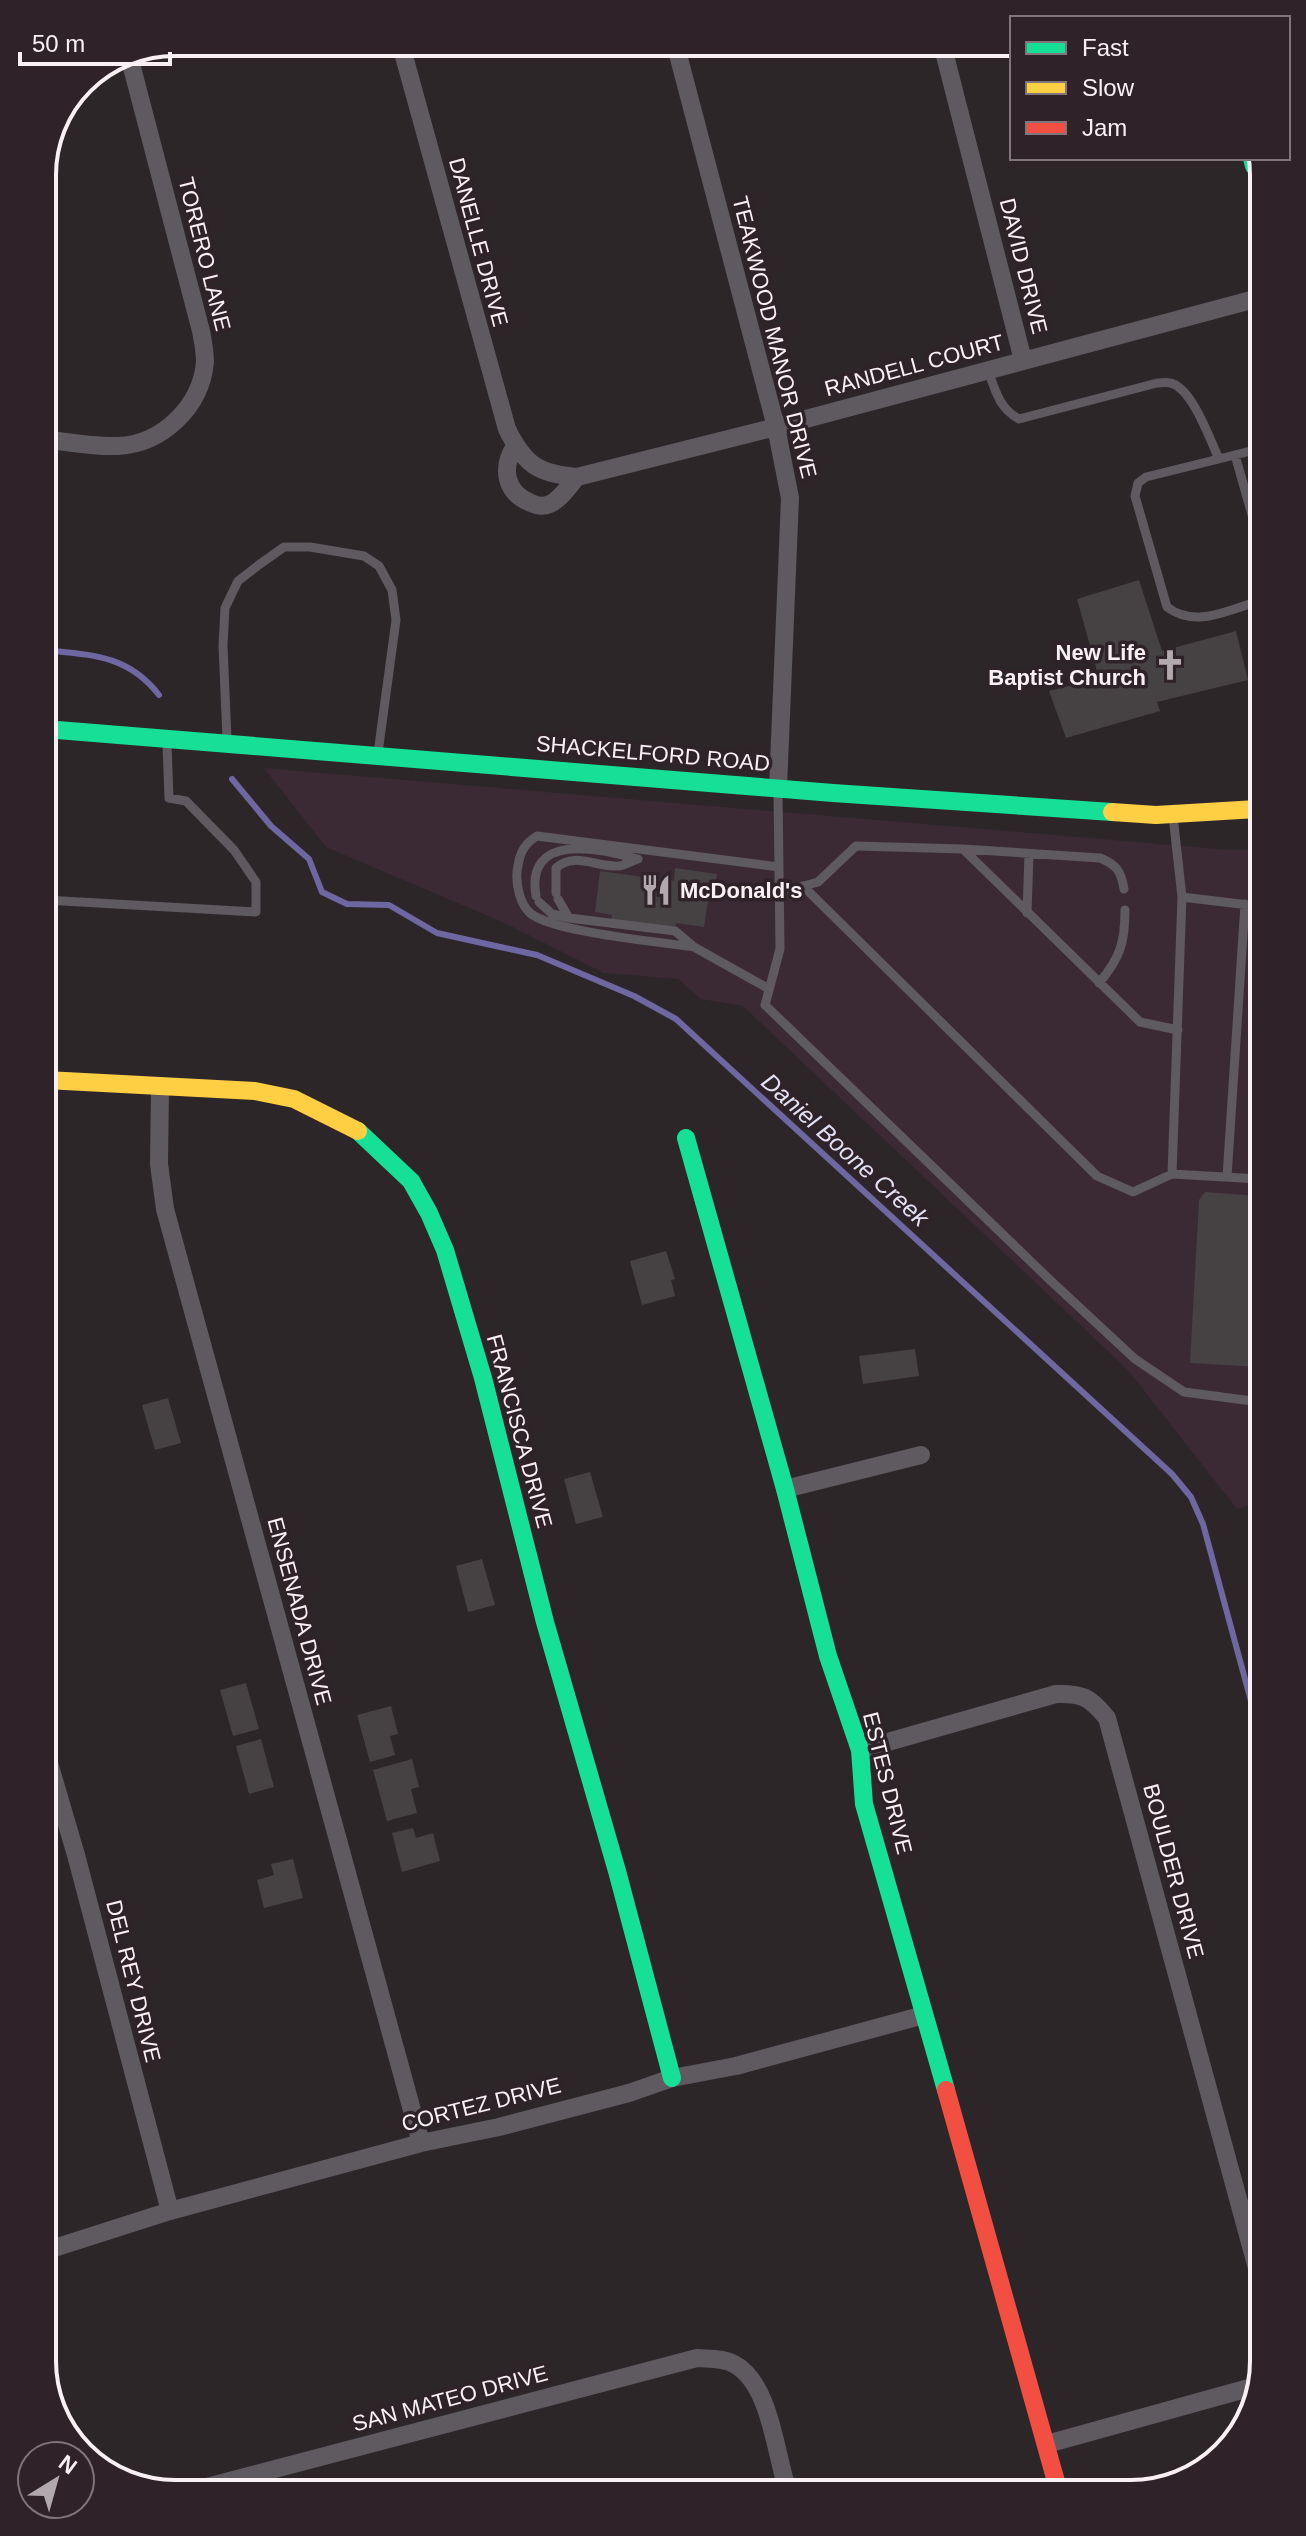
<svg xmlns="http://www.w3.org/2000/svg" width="1306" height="2536" viewBox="0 0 1306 2536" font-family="Arial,sans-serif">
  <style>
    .built { fill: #3b2a33 }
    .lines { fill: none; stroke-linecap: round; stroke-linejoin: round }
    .stream { stroke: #6f67a2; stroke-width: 6 }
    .building { fill: #464143 }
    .lane { stroke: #5f5960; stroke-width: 9 }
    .street { stroke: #5f5960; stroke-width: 18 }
    .fast { stroke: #16e098; stroke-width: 18 }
    .slow { stroke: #ffcf43; stroke-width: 18 }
    .jam { stroke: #f24e42; stroke-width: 18 }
    .labels { text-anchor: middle; stroke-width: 7; stroke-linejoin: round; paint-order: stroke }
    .street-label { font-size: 22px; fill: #f9f0f4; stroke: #2f2329 }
    .poi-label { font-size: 22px; font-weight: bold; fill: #f9f0f4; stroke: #2f2329; text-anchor: end }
    .water-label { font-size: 24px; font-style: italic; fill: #e3e2f5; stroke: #2f2329 }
    .rim { fill: none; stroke: #f9f0f4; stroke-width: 4 }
  </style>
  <rect width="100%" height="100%" fill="#2c2629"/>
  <path class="built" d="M264,768l966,82h27l3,652 -23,7 -109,-139 -385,-364 -42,-7 -23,-20 -74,-6 -97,-49 -181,-77z"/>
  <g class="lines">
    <path class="stream" d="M44,650c48,5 84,5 115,45
      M232,779l39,47 38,33 13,33 25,12 42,1 48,28 100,22 97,41 42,23 496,455 19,23 12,27 58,214"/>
  </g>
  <path class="building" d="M1139,580l23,71 74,-20 12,49 -91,22 3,9 -94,27 -17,-47 50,-13 -22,-79z
    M675,868l42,6 -4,27 -5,-1 -4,27 -28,-4 -1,4 -64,-8 1,-4 -17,-3 5,-41 74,10z
    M1205,1192l54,4 1,171 -70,-4 9,-163z
    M666,1251l9,28 -4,1 4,16 -33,9 -12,-44z
    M915,1349l4,27 -56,8 -4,-28z
    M168,1398l13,45 -26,7 -13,-45z
    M590,1472l13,45 -27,7 -12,-45z
    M482,1559l13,46 -27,7 -12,-46z
    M246,1683l13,46 -26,7 -13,-46z
    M391,1706l7,28 -8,2 5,19 -25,7 -13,-47z
    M261,1739l13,48 -25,7 -13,-48z
    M412,1759l7,28 -8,2 6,24 -30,8 -14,-51z
    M413,1828l3,10 17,-5 7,28 -38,11 -10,-39z
    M293,1859l10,39 -39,10 -7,-28 17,-5 -3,-11z"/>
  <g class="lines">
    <path class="lane" d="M988,370c7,20 11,38 31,49l138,-36c4,0 9,-1 13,0 22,4 40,57 49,76
      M1255,450l-109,27 -8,6 -3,13 32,111c28,21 58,4 89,-5
      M1235,455l21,74
      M227,739l-4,-93 2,-38 13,-27 22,-17 24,-17h26l54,9 15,10 13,24 4,30 -18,133
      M778,791l2,158 -15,56 285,275 85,79 49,33 76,10
      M1173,816l9,81 75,9
      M963,849l137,9c17,7 21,13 24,31
      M803,886l294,290 36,16 39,-18
      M556,893v-25c18,-17 42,0 63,-2 6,-1 13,-5 19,-7
      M779,893l39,-11 38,-36 107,3 177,173 38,8
      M536,896c-11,-63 62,-49 101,-37
      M1182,897l-10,277 87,5
      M558,899l11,19
      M45,900l211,12v-30l-22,-32 -48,-49 -17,-3 -2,-54
      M539,902l13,12 17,4 106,13 19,16 75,42
      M1027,913l2,-59
      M694,947c-34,-5 -142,-15 -164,-34 -10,-9 -14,-28 -13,-41 2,-16 5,-27 20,-36l242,31
      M1099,983c21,-25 26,-40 26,-73
      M1227,1177l18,-273"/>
    <path class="street" d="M942,44l81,316
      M676,47l100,380 14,71 -12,290
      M402,49l105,380c17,35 31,45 70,48l199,-50 479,-128
      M43,439c25,3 50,8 75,7 44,-2 83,-39 87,-84 0,-10 -2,-21 -4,-31l-71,-271 -4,-8
      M515,446c-14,22 -10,47 16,57 7,3 12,4 19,1 11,-5 19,-18 27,-27
      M160,1087l-1,77 6,45 256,934
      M785,1489l136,-34
      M860,1750l196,-56c26,-1 34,3 51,24l157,576
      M49,1763l27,92 94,356
      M51,2249l119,-38 251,-68 78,-16 130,-34 43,-15 64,-12 188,-51
      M1047,2444l209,-58
      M180,2494l517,-136c12,1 27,0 37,6 36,19 41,87 53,124"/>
    <path class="fast" d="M1252,158l2,8
      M45,729l788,64 279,19
      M358,1131l53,50 18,32 16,37 38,128 62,244 72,249 55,207
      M686,1138l99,351 43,167 32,94 4,54 82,286"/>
    <path class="slow" d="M1112,812l44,3 101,-6
      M46,1080l209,11 39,8 64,32"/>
    <path class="jam" d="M946,2090l111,395"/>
  </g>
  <defs>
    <symbol id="church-bare" viewBox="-9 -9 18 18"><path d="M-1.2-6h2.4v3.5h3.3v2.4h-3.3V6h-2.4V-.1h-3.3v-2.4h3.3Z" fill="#b1a9ad" stroke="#2f2329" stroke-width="2.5" paint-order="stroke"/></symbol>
    <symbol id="restaurant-bare" viewBox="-9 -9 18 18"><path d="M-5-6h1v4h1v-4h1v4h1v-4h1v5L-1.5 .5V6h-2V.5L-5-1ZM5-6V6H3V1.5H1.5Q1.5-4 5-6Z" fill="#b1a9ad" stroke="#2f2329" stroke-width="2.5" paint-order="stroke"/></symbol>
  </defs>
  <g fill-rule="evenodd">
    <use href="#church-bare" x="1148" y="643" width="44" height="44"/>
    <use href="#restaurant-bare" x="634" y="868" width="44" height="44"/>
  </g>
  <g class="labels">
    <g class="street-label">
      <text transform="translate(479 242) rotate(75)" y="8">DANELLE DRIVE</text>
      <text transform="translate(205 254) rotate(76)" y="8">TORERO LANE</text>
      <text transform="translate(1024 266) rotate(76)" y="8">DAVID DRIVE</text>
      <text transform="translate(775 337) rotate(76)" y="8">TEAKWOOD MANOR DRIVE</text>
      <text transform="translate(914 365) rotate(-15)" y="8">RANDELL COURT</text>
      <text transform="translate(653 753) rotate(5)" y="8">SHACKELFORD ROAD</text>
      <text transform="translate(520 1431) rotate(75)" y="8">FRANCISCA DRIVE</text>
      <text transform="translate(300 1611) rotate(75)" y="8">ENSENADA DRIVE</text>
      <text transform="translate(888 1783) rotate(76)" y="8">ESTES DRIVE</text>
      <text transform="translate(1174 1871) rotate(75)" y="8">BOULDER DRIVE</text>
      <text transform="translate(134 1981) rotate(76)" y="8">DEL REY DRIVE</text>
      <text transform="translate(481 2104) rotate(-14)" y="8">CORTEZ DRIVE</text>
      <text transform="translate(450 2398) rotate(-15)" y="8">SAN MATEO DRIVE</text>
    </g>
    <g class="poi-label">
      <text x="1146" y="660">New Life<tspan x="1146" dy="25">Baptist Church</tspan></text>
      <text x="680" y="898" text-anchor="start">McDonald's</text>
    </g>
    <g class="water-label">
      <text transform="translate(845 1150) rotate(42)" y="8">Daniel Boone Creek</text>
    </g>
  </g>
  <path d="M0 0H1306V2536H0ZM175 56H1131A119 119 0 0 1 1250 175V2361A119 119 0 0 1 1131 2480H175A119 119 0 0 1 56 2361V175A119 119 0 0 1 175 56Z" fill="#2f2329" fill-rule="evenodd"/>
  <path class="rim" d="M175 56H1131A119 119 0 0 1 1250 175V2361A119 119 0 0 1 1131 2480H175A119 119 0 0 1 56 2361V175A119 119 0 0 1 175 56Z"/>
  <rect x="1010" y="16" width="280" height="144" fill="#2f2329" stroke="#80757a" stroke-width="2"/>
  <rect x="1026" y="42" width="40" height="12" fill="#16e098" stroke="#80757a" stroke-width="2"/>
  <text x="1082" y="56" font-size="24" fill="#f9f0f4">Fast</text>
  <rect x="1026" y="82" width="40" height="12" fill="#ffcf43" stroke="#80757a" stroke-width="2"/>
  <text x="1082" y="96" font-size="24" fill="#f9f0f4">Slow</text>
  <rect x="1026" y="122" width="40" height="12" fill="#f24e42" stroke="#80757a" stroke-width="2"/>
  <text x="1082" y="136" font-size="24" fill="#f9f0f4">Jam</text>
  <g transform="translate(56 2480) rotate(37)"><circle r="38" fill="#2f2329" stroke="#80757a" stroke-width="2"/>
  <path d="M0-6L14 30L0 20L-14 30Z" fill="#b1a9ad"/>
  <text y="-12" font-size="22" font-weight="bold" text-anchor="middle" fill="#f9f0f4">N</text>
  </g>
  <path d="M20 52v12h150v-12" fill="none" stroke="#f9f0f4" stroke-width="4"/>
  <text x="32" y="52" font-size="24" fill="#f9f0f4" stroke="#2f2329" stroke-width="6" paint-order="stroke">50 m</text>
</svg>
